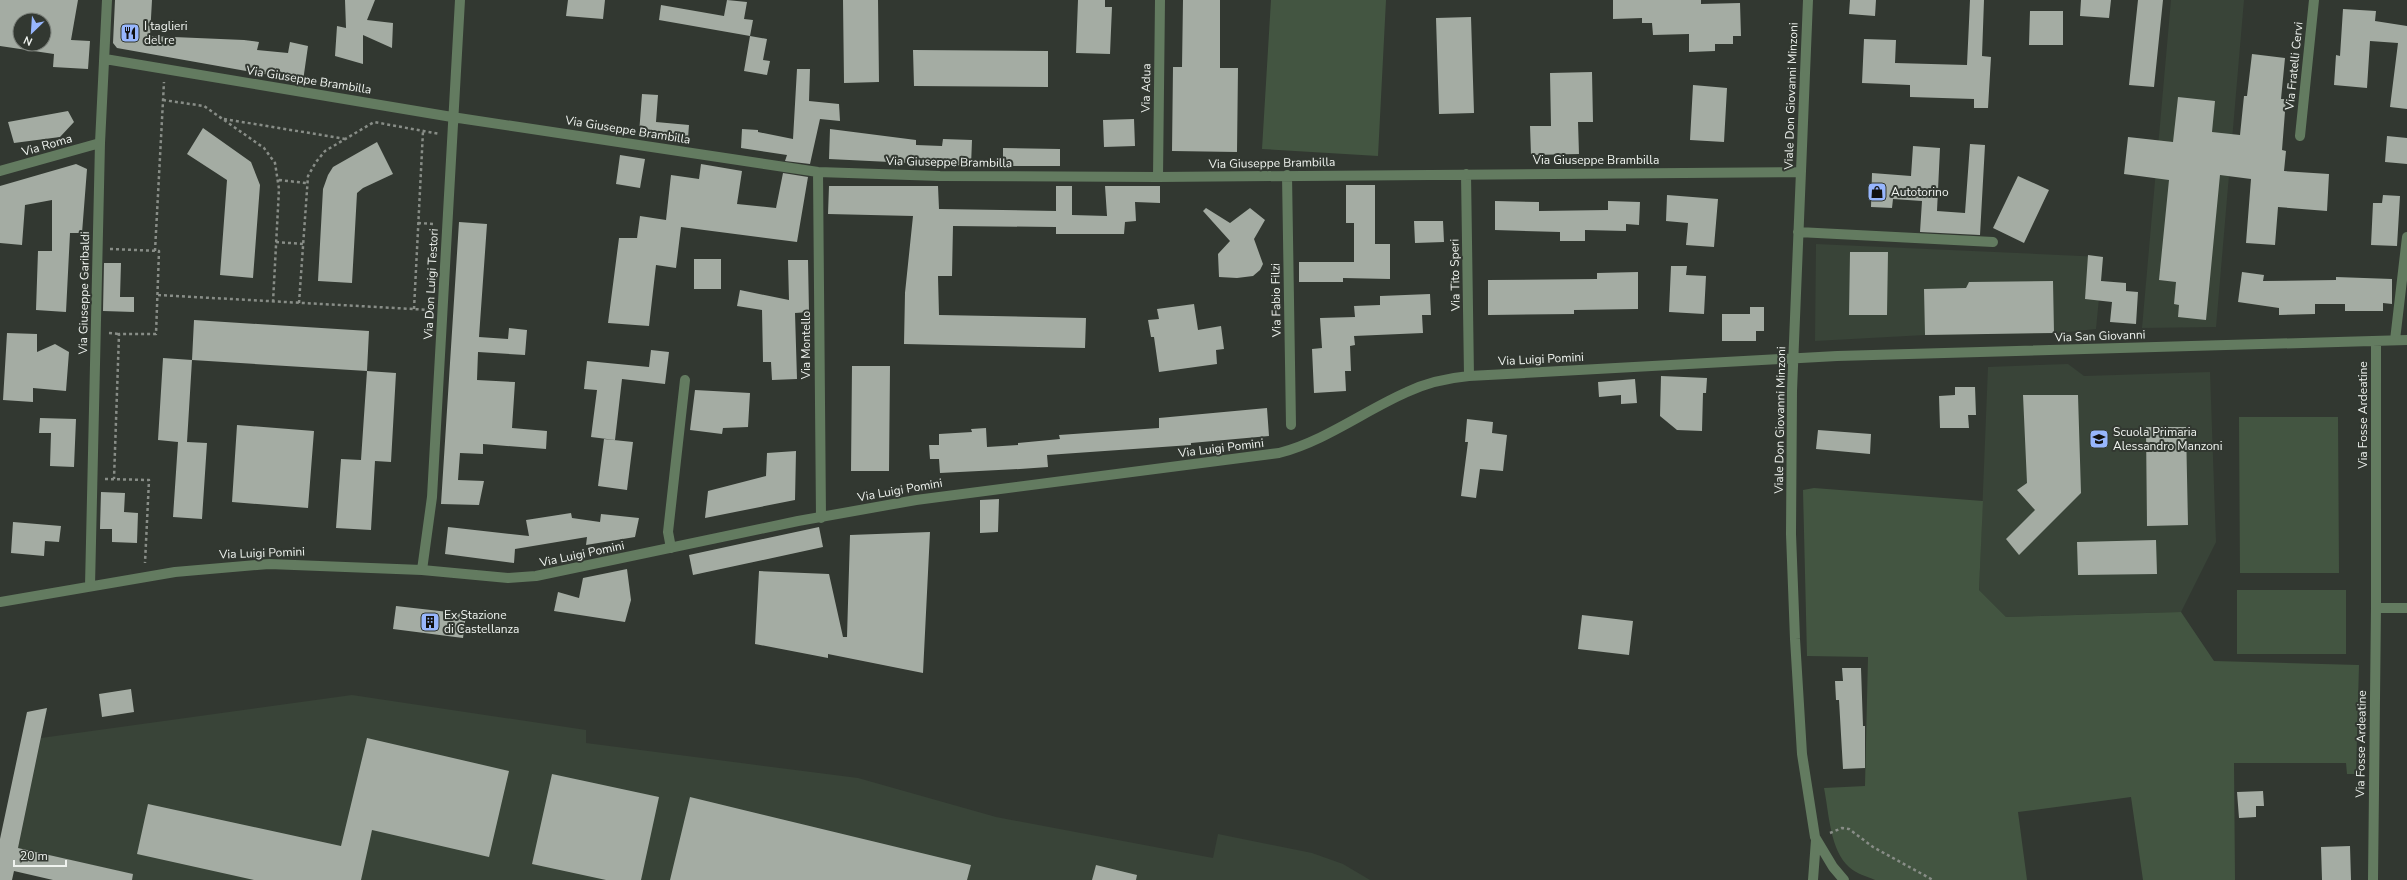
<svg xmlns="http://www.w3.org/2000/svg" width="2407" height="880" viewBox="0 0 2407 880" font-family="'Nunito Sans',sans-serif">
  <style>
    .built { fill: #394438 }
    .green { fill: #435541 }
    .building { fill: #a4aca3; fill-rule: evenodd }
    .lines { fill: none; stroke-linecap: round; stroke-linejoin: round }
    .path { stroke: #888d87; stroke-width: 2.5; stroke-dasharray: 3 3; stroke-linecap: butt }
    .minor { stroke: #637b60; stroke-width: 10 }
    .labels { text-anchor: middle; stroke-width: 4; stroke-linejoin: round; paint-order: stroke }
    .poi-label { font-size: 12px; fill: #eff3ef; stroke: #323831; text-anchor: start }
    .street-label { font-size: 12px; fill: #eff3ef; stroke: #323831 }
  </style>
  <rect width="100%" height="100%" fill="#323831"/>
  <path class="built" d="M2171,0h73l-28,327 -74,1z
    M1816,244l287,13 -7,72 -37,4 -134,2 -110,6z
    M2068,364l16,12 126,-4 6,170 -35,70 -175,5 -27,-27 9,-223z
    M352,695l234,35v13l272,35 138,39 217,41 5,-24 94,19 31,11 27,16h-1240l1,-6 -113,-26 23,-110z"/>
  <path class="green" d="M1271,0h115l-8,156 -116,-7z
    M2239,417h99l1,156h-99z
    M1814,488l169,13 -4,89 27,27 175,-5 33,49 145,4 -3,109h-9l-1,-11h-112l1,117h-92l-12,-83 -113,15 9,68h-152c-9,-4 -18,-6 -26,-13 -19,-17 -20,-54 -25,-79l41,-2 3,-129 -61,-1 -4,-166z
    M2237,590h109v64h-109z"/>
  <path class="building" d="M0,0h78l-7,40 19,1 -2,28 -35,-2 1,-13 -54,-8zM20,20h24v24h-24z
    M115,0h37l-2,36 94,4 15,2 -2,8 31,3 2,-11 18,4 -5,35 -186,-33 -4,-5z
    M345,0h30l-8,20 26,3 -1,25 -29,-13v29l-28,-8 2,-30 9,2z
    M568,0h37l-2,19 -37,-3z
    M727,0l20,2 -3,17 9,1 -3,16 -91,-16 2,-15 63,11z
    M843,0h35l1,82 -35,1z
    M1078,0h27v7h7l-2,47 -34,-1z
    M1183,0h37v68h18l-1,84 -65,-1 1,-84h9z
    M1613,0h88v4l39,-1 1,33h-8v8h-18v7l-26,1v-18l-36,1 -1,-12h-10v-5l-29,1z
    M1850,0h26l-1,16 -26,-2z
    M1970,0h14l-2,56 9,1 -3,51h-14v-9l-64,-2v-12l-48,-2 2,-44 32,1 -1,23 72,2z
    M2081,0h30l-2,18 -29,-2z
    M2138,0h25l-9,87 -25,-2z
    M2343,9l33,2 -1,10 32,5v83l-17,-2 8,-64 -28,-2 -3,47 -33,-3 2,-30 4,1z
    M2030,11h33v34h-34z
    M1471,17l3,96 -35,1 -3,-96z
    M750,36l17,3 -4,21 7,1 -3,14 -23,-4z
    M913,50l135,1v36l-134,-1z
    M2252,54l33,4 -4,41h5l-4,51 4,1 -2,20 45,3 -2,37 -49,-4 -3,38 -29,-2 5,-64 -31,-4 -14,145 -28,-3 1,-12 -5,-1 2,-22 -17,-2 10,-100 -45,-6 4,-37 45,5 5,-45 37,4 -3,31 28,3 4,-39h3z
    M797,69h13l-1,32 30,3 1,17 -20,-2 -10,45 -25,-3 2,-6 -46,-7 1,-19 16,1v2l35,7z
    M1592,72l1,50h-15l1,32 -48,1 -1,-29h21l-1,-53z
    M1693,85l34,3 -3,54 -34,-2z
    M642,94l16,1 -2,27 33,3 -1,13 -49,-4z
    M68,111l6,11 -14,15 -46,6 -6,-21z
    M1134,119l1,27 -31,1 -1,-27z
    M203,128l48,34 9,23 -7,93 -33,-3 7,-95 -40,-26z
    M830,129l86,11v5l26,1 1,-7 29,1 -1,26 -142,-7z
    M2387,136l20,2v26l-22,-2z
    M377,142l16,32 -30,14 -6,5 -5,90 -34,-2 5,-92 5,-14 5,-8z
    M1970,144l15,1 -5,90 -60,-3 2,-31 -29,-2 -1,9 -21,-1 1,-34 39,3 2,-30 27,2 -3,63 28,2z
    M1003,148l57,1v17h-57z
    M620,155l25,4 -5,29 -24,-4z
    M76,164l11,5 -5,64h-12l-4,79 -30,-2 2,-59h14v-51l-27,5 -3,40 -22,-2v-57z
    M701,164l41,7 -5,33 39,4 7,-35 25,4 -11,65 -116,-15 -5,41 -20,-3 -7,61 -41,-3 11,-85h18l3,-22 26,4 5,-45 28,4z
    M2018,176l31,14 -25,53 -31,-15z
    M1346,185h29v59h15v35l-47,-1v4h-44v-20h55v-39h-8z
    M829,186h109l1,23 117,2v-25h16v29l35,1 -2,-30h55v17l-25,-1 1,19 -11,1 -1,12h-68v-7l-103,-1 -1,50h-14l1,39 147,3 -1,30 -181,-4 1,-51 8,-77 -85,-2z
    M1667,195l51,4 -4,48 -28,-2 2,-22 -22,-2z
    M2383,195l17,1 -3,50 -26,-1 2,-42h9z
    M1495,201l44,1v9l69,-1v-9l32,1 -1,23 -13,-1v7l-41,-1v11h-25v-9l-65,-2z
    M1206,208l24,15 20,-15 15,12 -11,19 9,25 -3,6 -7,6 -16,2 -18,-1 -1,-23 12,-13 -27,-30z
    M1414,221h29l1,21 -29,1z
    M459,222l28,2 -8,113 29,2 1,-11 18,2 -2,25 -47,-3 -1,28 38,2 -3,46 35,3 -1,18 -63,-5v10l-23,-1 -2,27 26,1 -5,24 -38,-1z
    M1850,252h38l-1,63h-38z
    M2088,255l15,2 -2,24 25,2v8l12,1 -2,32 -26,-2 2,-20 -27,-3z
    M694,259h27v30h-27z
    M788,260h20l1,52 -14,1 2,66 -25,1 -1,-18h-8l-1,-52 -25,-4 3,-16 49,10z
    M104,263h17l-1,34h14v15l-31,-1z
    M1671,266h16l-1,9 20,1 -2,38 -35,-2z
    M1638,272v37l-64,1v4l-86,1v-35l109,-1v-6z
    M2242,272l22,3 -1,6 73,-1v-3l56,2v25l-9,-1v8h-38v-7h-30v10l-36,1v-7l-41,-6z
    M2053,281l1,52 -129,2 -1,-46 42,-1 3,-6z
    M1430,294l1,21h-9l1,18 -69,3 1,9 -5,1 1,25h-6l1,20 -32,2 -2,-44 10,-1 -2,-30 35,-1 -1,-11 26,-1v-9z
    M1194,304l4,26 23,-4 3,23 -8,1 1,14 -58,8 -5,-35h-3l-3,-17 11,-1 -2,-10z
    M1750,307h14v24h-8v10h-34v-27h28z
    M194,320l175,11 -2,40 -175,-11z
    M7,333l30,1v18l18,-8 14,8 -3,39 -33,-3v14l-30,-2z
    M651,350l18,2 -4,32 -43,-5 -7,61 -24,-3 6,-47 -13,-1 3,-28 62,6z
    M163,358l29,2 -5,82 20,1 -5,76 -29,-2 5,-75 -20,-2z
    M852,366h38l-1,105h-38z
    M367,371l29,2 -5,89 -16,-1 -4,69 -35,-2 5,-69 20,1z
    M1661,376l46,2 -1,15h-3l-1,38 -25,-1 -17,-14z
    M1635,379l2,24 -16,1v-9l-22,2 -1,-15z
    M1955,387h20l1,28h-8l1,13h-29l-1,-32 16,-1z
    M695,390l55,3 -2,34 -25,1 -1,6 -32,-4z
    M2023,395h55l3,98 -62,62 -13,-16 29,-29 -18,-20 10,-7z
    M1267,408l2,28 -78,7v2l-144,10 1,12 -28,2 -80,4 -1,-14h-9l-1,-14h10v-11l33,-2 -1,-3 15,-1 1,19 31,-2v-2l42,-4 -1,-4 100,-7v-10z
    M40,418l36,1 -2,48 -24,-1 1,-33h-12z
    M1467,419l26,3 -1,11 15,2 -4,36 -23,-2 -4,29 -15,-2 7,-54h-3z
    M237,425l77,6 -6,77 -76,-6z
    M2146,427h40l2,98 -41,1z
    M1818,430l53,4 -1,20 -54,-5z
    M604,439l29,3 -6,48 -29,-4z
    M796,451l-1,49 -90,18 3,-27 58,-15 1,-23z
    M101,492l24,1 -1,19 14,1 -1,30 -25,-1v-13h-12z
    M999,499l-1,33 -18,1v-33z
    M571,513l1,5 28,4 1,-8 38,4 -4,19 -49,8 1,-8 -72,12 -1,14 -69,-9 3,-27 81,9 -3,-16z
    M13,522l48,4 -2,16 -14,-1 -1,15 -33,-3z
    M819,527l4,20 -130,28 -4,-20z
    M930,532l-7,141 -95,-19v4l-73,-14 4,-73 70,3 14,63h4l3,-102z
    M2156,540l1,34 -79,1 -1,-33z
    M627,569l4,31 -6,22 -71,-11 4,-19 21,6 4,-20z
    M396,606l70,8 -3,24 -70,-9z
    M1582,615l51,6 -4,34 -51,-6z
    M1842,668h19l2,58h2v42l-22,1 -4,-69h-3l-1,-19h8z
    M131,689l3,23 -32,5 -3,-23z
    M47,708l-29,140 115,26 -1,6h-79l-39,-9 -2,9h-12v-41l27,-127z
    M367,738l142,33 -20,86 -117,-27 -11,50h-107l-117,-26 11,-50 193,42z
    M552,774l107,23 -18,83h-35l-74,-16z
    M2263,791l1,15h-8v11l-17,1 -2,-26z
    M690,797l281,68 -4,15h-297z
    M2350,846l1,34h-29l-1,-33z
    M1096,865l41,10 -1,5h-44z"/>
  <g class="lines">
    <path class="path" d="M163,100l41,6 60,42 11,15 4,26 -6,113
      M224,119l122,20
      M279,180l27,3
      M418,223l16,1
      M276,242l27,2
      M110,249l49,2 -3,83h-37l-5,145
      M155,251l9,-169
      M158,295l273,15
      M299,303l9,-127 8,-14 9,-11 49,-29 66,12
      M414,309l9,-178
      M109,333l10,1
      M105,479l44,1 -4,83
      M1830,833l12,-5 7,1 24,18 60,33"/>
    <path class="minor" d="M1808,0l-16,391 -1,143 4,105 7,115 13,83 18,30 11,13
      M105,59l347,58 366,55 122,4 218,1 643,-5
      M2300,136l14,-136
      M0,171l100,-28
      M818,172l3,346
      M1466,174l3,202
      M1287,175l4,250
      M1158,177l2,-177
      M1798,232l195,10
      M2395,340l12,-103
      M671,548l-3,-16 17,-152
      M422,570l10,-73 28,-497
      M90,586l10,-443 7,-143
      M0,602l175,-30 94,-8 153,6 86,8 28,-2 262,-55 118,-21 363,-47c46,-12 85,-42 128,-61 19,-9 41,-14 62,-16l368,-20 570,-16
      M2376,608h31
      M1813,880l3,-40
      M2373,880l3,-272v-267"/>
  </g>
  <defs>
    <symbol id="restaurant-square" viewBox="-11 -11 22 22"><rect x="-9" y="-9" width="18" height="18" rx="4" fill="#97b6fd" stroke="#323831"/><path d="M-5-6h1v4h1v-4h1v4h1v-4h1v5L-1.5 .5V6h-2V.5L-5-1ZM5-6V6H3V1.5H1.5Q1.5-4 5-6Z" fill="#111"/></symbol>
    <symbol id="shop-square" viewBox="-11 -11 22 22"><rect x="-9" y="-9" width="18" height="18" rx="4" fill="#97b6fd" stroke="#323831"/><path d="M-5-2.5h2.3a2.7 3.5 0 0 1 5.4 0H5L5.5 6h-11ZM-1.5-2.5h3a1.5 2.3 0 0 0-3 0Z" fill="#111"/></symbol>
    <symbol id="school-square" viewBox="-11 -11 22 22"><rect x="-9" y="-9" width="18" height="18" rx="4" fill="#97b6fd" stroke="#323831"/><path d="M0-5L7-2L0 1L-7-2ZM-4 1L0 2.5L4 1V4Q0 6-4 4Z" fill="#111"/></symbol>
    <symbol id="building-square" viewBox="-11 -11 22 22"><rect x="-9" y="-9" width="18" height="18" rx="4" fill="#97b6fd" stroke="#323831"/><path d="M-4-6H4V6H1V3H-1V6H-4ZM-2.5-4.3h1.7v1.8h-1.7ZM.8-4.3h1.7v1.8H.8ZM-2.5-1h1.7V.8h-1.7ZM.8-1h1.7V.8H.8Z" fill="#111"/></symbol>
  </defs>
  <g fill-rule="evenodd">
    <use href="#restaurant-square" x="119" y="22" width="22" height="22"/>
    <use href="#shop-square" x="1866" y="181" width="22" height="22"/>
    <use href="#school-square" x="2088" y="428" width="22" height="22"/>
    <use href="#building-square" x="419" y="611" width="22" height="22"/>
  </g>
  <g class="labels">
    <g class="poi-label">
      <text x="144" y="30">I taglieri<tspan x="144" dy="14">del re</tspan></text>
      <text x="1891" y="196">Autotorino</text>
      <text x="2113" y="436">Scuola Primaria<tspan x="2113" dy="14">Alessandro Manzoni</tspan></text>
      <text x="444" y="619">Ex Stazione<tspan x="444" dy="14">di Castellanza</tspan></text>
    </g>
    <g class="street-label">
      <text transform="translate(2294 66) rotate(-84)" y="4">Via Fratelli Cervi</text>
      <text transform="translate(309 80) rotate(9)" y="4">Via Giuseppe Brambilla</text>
      <text transform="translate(1146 88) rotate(-89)" y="4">Via Adua</text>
      <text transform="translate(1791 96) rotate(-88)" y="4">Viale Don Giovanni Minzoni</text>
      <text transform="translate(628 130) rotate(9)" y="4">Via Giuseppe Brambilla</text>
      <text transform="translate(47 145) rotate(-16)" y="4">Via Roma</text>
      <text x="1596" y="164">Via Giuseppe Brambilla</text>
      <text transform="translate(949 162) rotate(1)" y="4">Via Giuseppe Brambilla</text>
      <text transform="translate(1272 163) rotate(-1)" y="4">Via Giuseppe Brambilla</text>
      <text transform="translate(1455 275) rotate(-91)" y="4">Via Tito Speri</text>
      <text transform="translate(431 284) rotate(-87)" y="4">Via Don Luigi Testori</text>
      <text transform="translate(84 293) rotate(-89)" y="4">Via Giuseppe Garibaldi</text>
      <text transform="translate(1276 300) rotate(-91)" y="4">Via Fabio Filzi</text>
      <text transform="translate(2100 336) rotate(-2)" y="4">Via San Giovanni</text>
      <text transform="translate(806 345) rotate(-90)" y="4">Via Montello</text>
      <text transform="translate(1541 359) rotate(-3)" y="4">Via Luigi Pomini</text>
      <text transform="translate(2363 415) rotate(-90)" y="4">Via Fosse Ardeatine</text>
      <text transform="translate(1780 420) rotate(-89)" y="4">Viale Don Giovanni Minzoni</text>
      <text transform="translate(1221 448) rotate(-7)" y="4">Via Luigi Pomini</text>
      <text transform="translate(900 490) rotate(-10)" y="4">Via Luigi Pomini</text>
      <text transform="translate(262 553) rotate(-2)" y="4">Via Luigi Pomini</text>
      <text transform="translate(582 554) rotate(-12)" y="4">Via Luigi Pomini</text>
      <text transform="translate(2361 744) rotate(-89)" y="4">Via Fosse Ardeatine</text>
    </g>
  </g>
  <g transform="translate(32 32) rotate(205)"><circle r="19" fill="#323831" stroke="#7e837d"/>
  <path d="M0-3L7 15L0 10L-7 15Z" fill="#97b6fd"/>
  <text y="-6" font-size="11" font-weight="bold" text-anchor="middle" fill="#eff3ef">N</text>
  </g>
  <path d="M14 860v6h52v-6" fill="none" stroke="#eff3ef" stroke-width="2"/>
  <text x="20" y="860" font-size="12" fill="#eff3ef" stroke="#323831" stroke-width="3" paint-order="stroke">20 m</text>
</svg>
